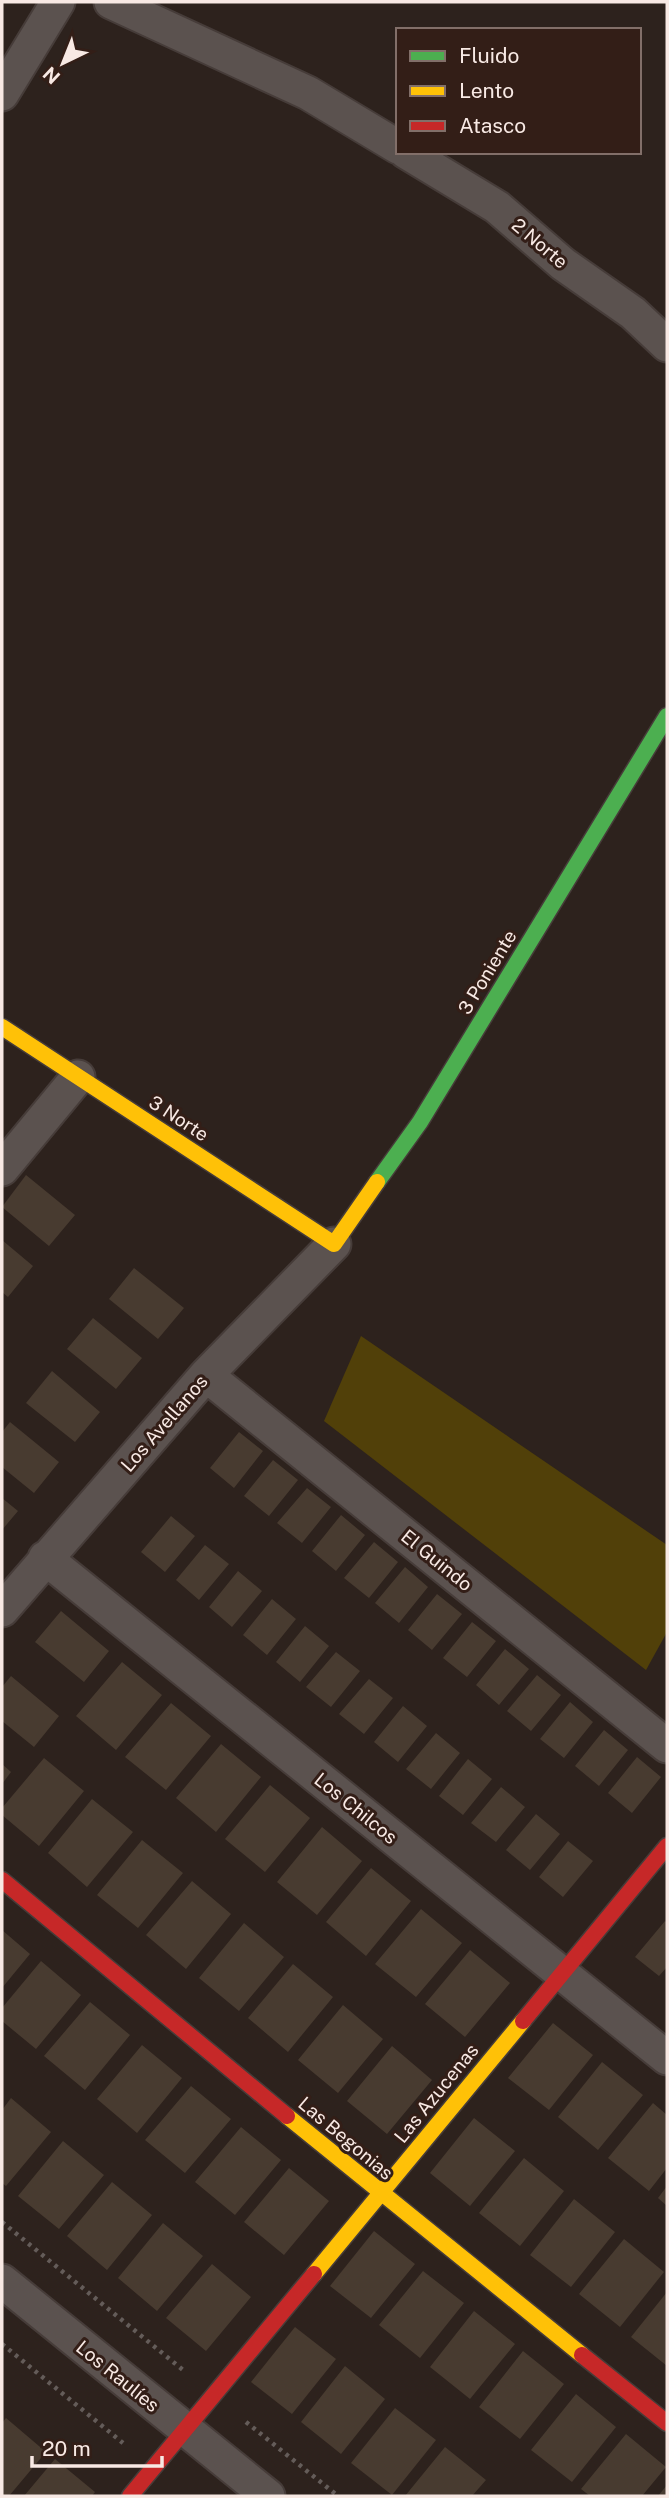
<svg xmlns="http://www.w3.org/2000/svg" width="669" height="2498" viewBox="0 0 669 2498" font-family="'Public Sans',sans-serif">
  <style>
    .green { fill: #514009 }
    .building { fill: #483b30 }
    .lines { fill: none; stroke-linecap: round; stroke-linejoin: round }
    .street-casing { stroke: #463c39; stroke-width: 37 }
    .fast-casing { stroke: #463c39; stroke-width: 19 }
    .slow-casing { stroke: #463c39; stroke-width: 19 }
    .jam-casing { stroke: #463c39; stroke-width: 19 }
    .path { stroke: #645c59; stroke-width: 4.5; stroke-dasharray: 3.5 5; stroke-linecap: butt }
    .street { stroke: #5b524f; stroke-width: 33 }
    .fast { stroke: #4caf50; stroke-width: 16 }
    .slow { stroke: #ffc107; stroke-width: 16 }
    .jam { stroke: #c62828; stroke-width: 16 }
    .labels { text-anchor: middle; stroke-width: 6; stroke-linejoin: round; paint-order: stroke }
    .street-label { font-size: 19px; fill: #f8e9e4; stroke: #331e17 }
  </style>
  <rect width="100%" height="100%" fill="#2d221d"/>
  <path class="green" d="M361,1336l306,209v87l-21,38 -322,-249z"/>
  <path class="building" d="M26,1175l49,40 -26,31 -47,-39z
    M2,1240l31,26 -25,31 -6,-5z
    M134,1268l50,40 -26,31 -49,-40z
    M93,1318l49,40 -26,31 -49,-40z
    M52,1371l48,41 -25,30 -49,-39z
    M10,1422l49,40 -25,31 -32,-26v-35z
    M239,1432l24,19 -29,37 -24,-20z
    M273,1460l25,20 -29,36 -25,-20z
    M307,1488l24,19 -29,36 -25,-20z
    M2,1498l16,13 -16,19z
    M341,1515l24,20 -29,36 -24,-20z
    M171,1516l24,20 -30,36 -24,-20z
    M374,1542l24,20 -29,36 -25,-20z
    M205,1545l24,19 -30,36 -23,-20z
    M405,1567l23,20 -29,36 -24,-20z
    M238,1571l24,20 -30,36 -23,-20z
    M437,1594l25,20 -30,36 -24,-20z
    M272,1599l24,20 -29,36 -24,-20z
    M61,1611l48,40 -25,31 -49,-40z
    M472,1622l24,19 -29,36 -24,-19z
    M305,1626l24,20 -29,36 -24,-20z
    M505,1649l24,20 -30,36 -23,-20z
    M336,1652l24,19 -29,36 -25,-20z
    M122,1662l40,33 -46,55 -40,-34z
    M537,1675l24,20 -30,36 -24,-20z
    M11,1676l48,40 -25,31 -32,-26v-34z
    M369,1679l24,19 -29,36 -25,-20z
    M570,1702l23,20 -29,36 -24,-19z
    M171,1703l40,33 -45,54 -41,-33z
    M403,1706l24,20 -29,36 -24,-20z
    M604,1730l24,20 -29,36 -24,-20z
    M436,1733l24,20 -29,36 -25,-20z
    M221,1744l40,33 -45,55 -40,-34z
    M637,1757l24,20 -29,36 -24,-20z
    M44,1758l40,33 -45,55 -37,-31v-7z
    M468,1759l24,20 -29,36 -24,-19z
    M2,1764l9,8 -9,12z
    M270,1785l40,33 -45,54 -40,-33z
    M501,1787l24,20 -29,35 -25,-19z
    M92,1799l41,33 -46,55 -39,-34z
    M536,1814l24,20 -30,36 -24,-20z
    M322,1827l40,34 -45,54 -40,-33z
    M142,1840l41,33 -45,55 -41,-33z
    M568,1841l25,20 -30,36 -24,-20z
    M371,1868l40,33 -45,55 -40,-34z
    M192,1881l39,33 -45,55 -40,-34z
    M421,1909l41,34 -46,54 -41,-33z
    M665,1921l2,2v44l-8,9 -24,-19z
    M244,1923l40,34 -45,54 -40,-33z
    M2,1930l28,24 -28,34z
    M470,1950l40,33 -45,54 -40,-33z
    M41,1961l40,34 -45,54 -34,-28v-13z
    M293,1964l40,33 -45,55 -40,-34z
    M90,2002l40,33 -45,55 -41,-34z
    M343,2005l40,34 -45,54 -40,-33z
    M553,2023l40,32 -44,55 -41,-32z
    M142,2045l40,33 -45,55 -40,-34z
    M392,2046l40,34 -45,54 -40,-33z
    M602,2062l41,33 -45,55 -40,-33z
    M191,2086l40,33 -46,54 -40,-33z
    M11,2098l40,34 -45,54 -4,-3v-73z
    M653,2103l14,12v53l-18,23 -41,-33z
    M474,2118l41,33 -45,55 -40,-33z
    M241,2127l40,33 -46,55 -40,-33z
    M63,2141l41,34 -45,54 -41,-33z
    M524,2158l40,33 -44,55 -41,-33z
    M289,2168l40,33 -45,54 -40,-33z
    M112,2182l40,33 -45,55 -40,-34z
    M667,2186v20l-9,-8z
    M574,2199l41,33 -44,55 -41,-32z
    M163,2223l40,33 -46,55 -39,-33z
    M374,2231l41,33 -44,54 -41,-32z
    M624,2239l40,33 -44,55 -41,-33z
    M212,2264l39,33 -45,54 -40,-33z
    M423,2271l41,32 -44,55 -41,-33z
    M667,2292v74l-36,-29z
    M474,2311l41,33 -45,55 -40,-32z
    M295,2327l41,32 -44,55 -41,-32z
    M523,2351l41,33 -44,55 -41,-32z
    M345,2366l40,33 -44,55 -40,-32z
    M576,2394l40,33 -44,55 -41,-32z
    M395,2408l41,32 -44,55 -41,-32z
    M6,2418l40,34 -37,44h-7v-73z
    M626,2434l40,33 -24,29h-52l-9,-7z
    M445,2447l41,33 -14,16h-67z
    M55,2459l40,33 -3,4h-68z
    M667,2485v11h-9z"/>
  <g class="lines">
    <defs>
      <path id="street" d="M111,2l197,91 90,54
        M2,94l56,-92
        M406,152l91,55 66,57 70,49 34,32
        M2,1169l76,-92
        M206,1375l461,371
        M45,1558l622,500
        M2,1610l204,-235 128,-131
        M2,2281l266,215"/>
      <path id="fast" d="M377,1182l43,-60 247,-406"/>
      <path id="slow" d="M2,1027l332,217 43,-62
        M287,2116l295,239
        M314,2274l209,-253"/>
      <path id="jam" d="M2,1880l285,236
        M523,2021l144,-175
        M582,2355l85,68
        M130,2496l184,-222"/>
    </defs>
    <use href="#street" class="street-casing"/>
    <use href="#fast" class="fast-casing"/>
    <use href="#slow" class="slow-casing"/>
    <use href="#jam" class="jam-casing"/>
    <path class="path" d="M2,2222l181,148
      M2,2344l121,99
      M246,2422l92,74"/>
    <use href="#street" class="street"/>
    <use href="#fast" class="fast"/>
    <use href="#slow" class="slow"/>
    <use href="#jam" class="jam"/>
  </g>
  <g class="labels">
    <g class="street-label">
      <text transform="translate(540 243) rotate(40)" y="7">2 Norte</text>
      <text transform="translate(487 972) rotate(-59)" y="7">3 Poniente</text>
      <text transform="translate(179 1118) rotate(33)" y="7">3 Norte</text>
      <text transform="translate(164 1423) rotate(-49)" y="7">Los Avellanos</text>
      <text transform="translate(437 1560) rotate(39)" y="7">El Guindo</text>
      <text transform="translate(356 1808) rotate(39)" y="7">Los Chilcos</text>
      <text transform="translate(436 2093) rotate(-51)" y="7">Las Azucenas</text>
      <text transform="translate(346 2138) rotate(40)" y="7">Las Begonias</text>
      <text transform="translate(118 2376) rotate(39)" y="7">Los Raulíes</text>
    </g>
  </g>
  <rect width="669" height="2498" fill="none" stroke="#f8e9e4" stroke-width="7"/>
  <rect x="396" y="28" width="245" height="126" fill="#331e17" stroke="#826f69" stroke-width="2"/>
  <rect x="410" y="51" width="35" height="10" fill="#4caf50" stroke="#826f69" stroke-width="2"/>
  <text x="459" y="63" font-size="21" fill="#f8e9e4">Fluido</text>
  <rect x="410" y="86" width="35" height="10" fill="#ffc107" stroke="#826f69" stroke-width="2"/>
  <text x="459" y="98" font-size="21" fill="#f8e9e4">Lento</text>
  <rect x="410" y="121" width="35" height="10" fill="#c62828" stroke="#826f69" stroke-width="2"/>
  <text x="459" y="133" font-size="21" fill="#f8e9e4">Atasco</text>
  <g transform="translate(63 63) rotate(223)" stroke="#331e17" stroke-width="5" paint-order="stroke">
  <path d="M0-5L12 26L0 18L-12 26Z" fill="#f8e9e4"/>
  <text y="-10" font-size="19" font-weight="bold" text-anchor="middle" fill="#f8e9e4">N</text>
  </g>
  <path d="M32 2456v10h130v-10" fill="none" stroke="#f8e9e4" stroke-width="3.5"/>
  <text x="42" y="2456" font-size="21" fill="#f8e9e4" stroke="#331e17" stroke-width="5" paint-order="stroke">20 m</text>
</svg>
